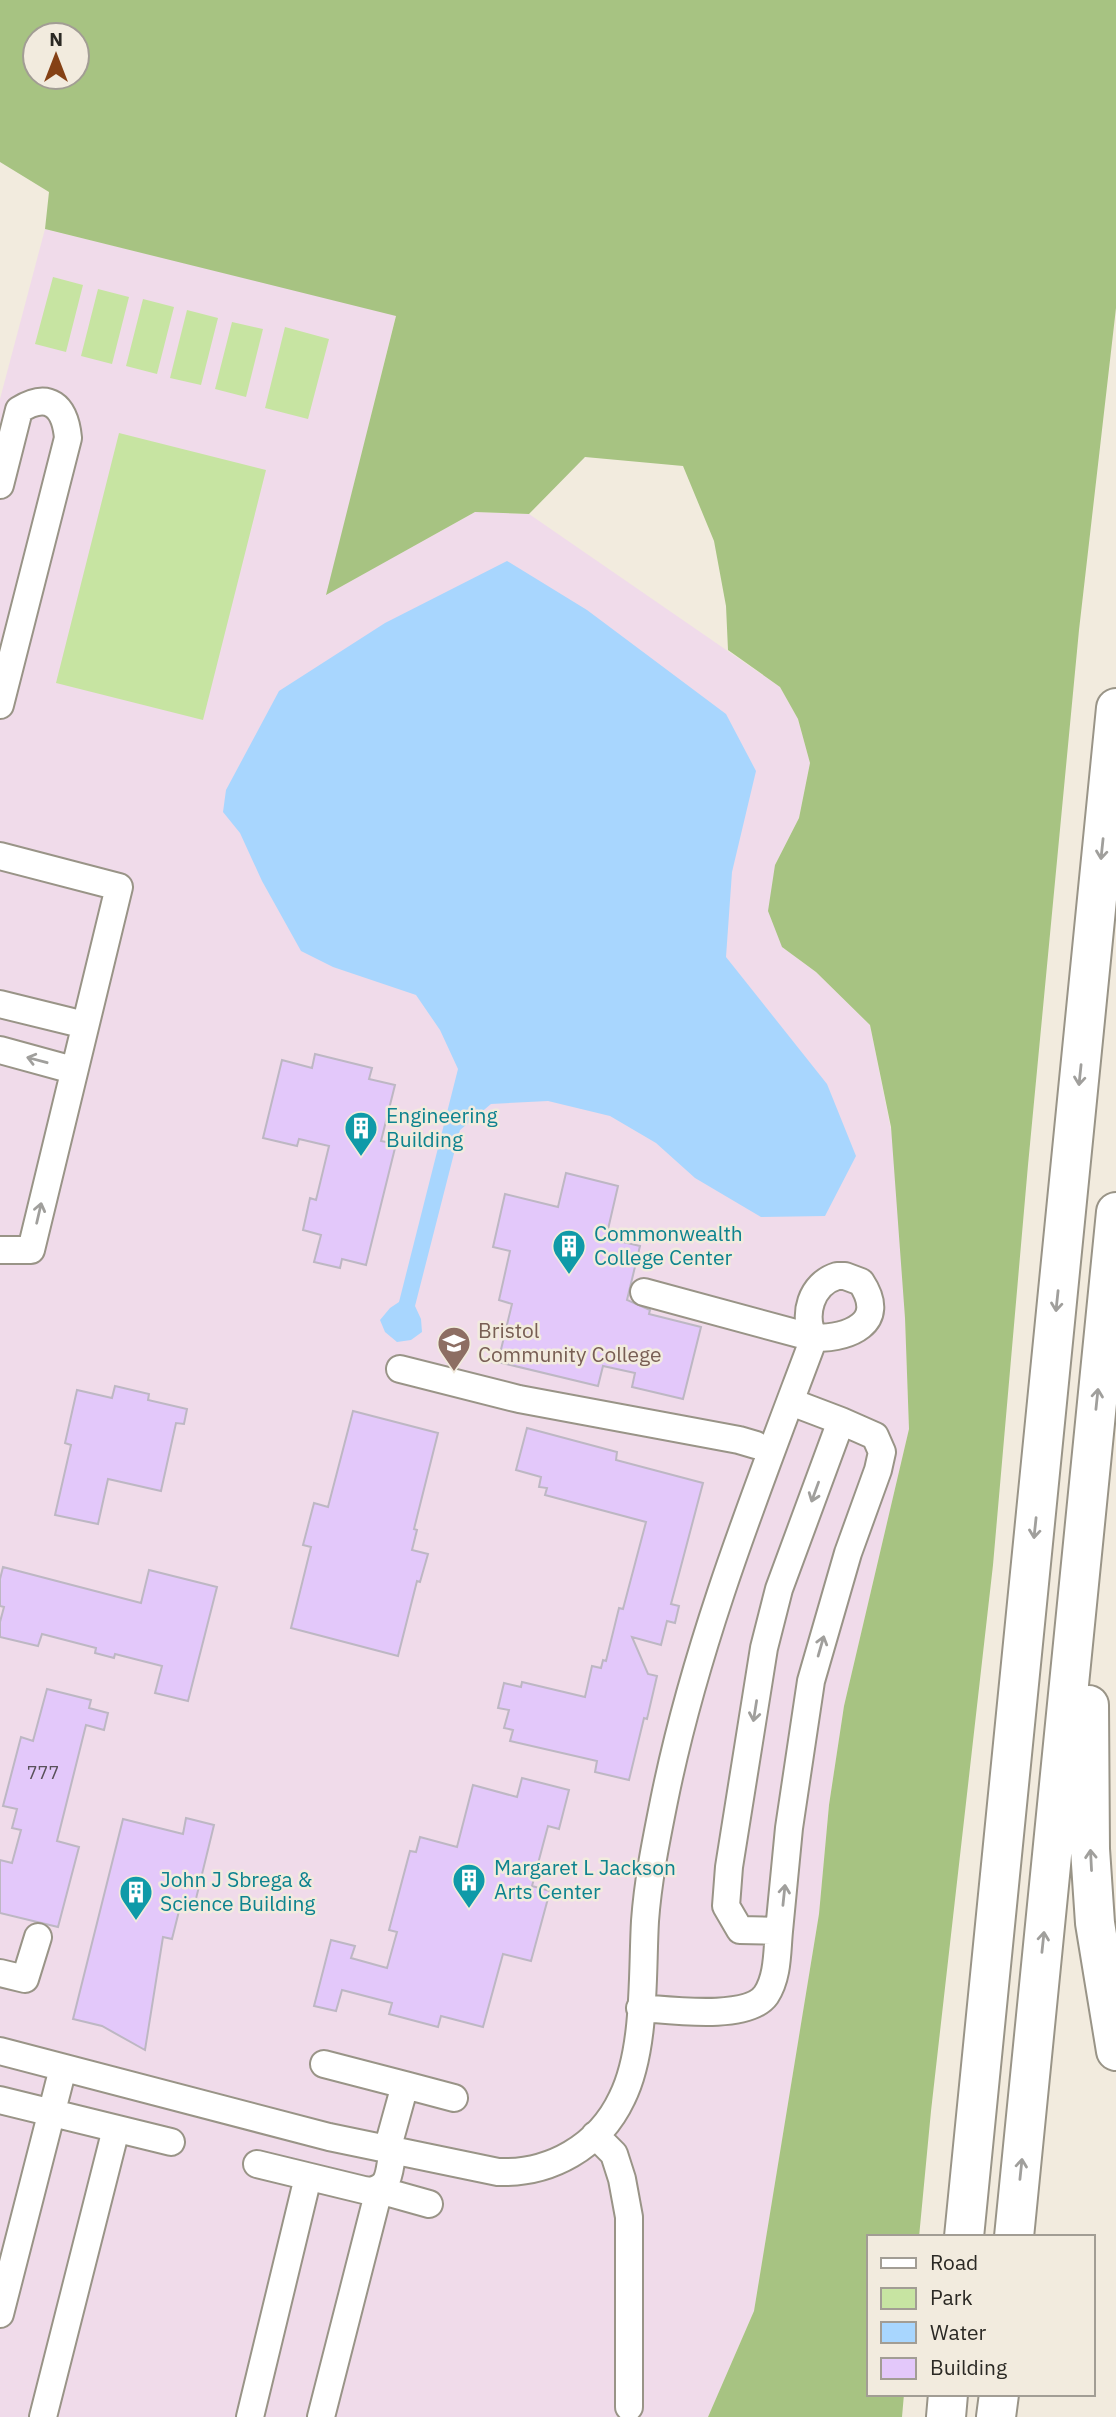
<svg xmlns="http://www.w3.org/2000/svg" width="1116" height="2417" viewBox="0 0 1116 2417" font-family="'IBM Plex Sans',sans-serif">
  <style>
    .education { fill: #f0dbea }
    .green { fill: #c7e4a2 }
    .forest { fill: #a7c382; fill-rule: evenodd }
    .water { fill: #a8d6fe }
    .building { fill: #e3c8fa; stroke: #bdb7c3; stroke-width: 2 }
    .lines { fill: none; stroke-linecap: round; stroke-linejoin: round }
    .minor-casing { stroke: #999487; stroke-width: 30 }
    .highway-casing { stroke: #999487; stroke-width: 42 }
    .minor { stroke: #fff; stroke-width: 26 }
    .highway { stroke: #fff; stroke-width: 38 }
    .oneway { stroke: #a09f9c }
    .labels { text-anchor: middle; stroke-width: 5; stroke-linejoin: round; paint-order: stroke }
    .number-label { font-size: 18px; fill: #59515a }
    .culture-label { font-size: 21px; fill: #0d838f; stroke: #f2ebde; text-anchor: start }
    .education-label { font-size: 21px; fill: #785e54; stroke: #f2ebde; text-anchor: start }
  </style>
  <rect width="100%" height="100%" fill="#f2ebde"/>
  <path class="education" d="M45,229l351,86 -69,279 148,-82 54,2 251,173 18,32 12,44 -11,55 -24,47 7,82 34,25 54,53 30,150 9,254 -65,277 -15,99 -10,109 -65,397 -46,106h-708v-2018z"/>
  <path class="green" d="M53,277l30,8 -17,67 -31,-8z
    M98,289l31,8 -17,67 -31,-8z
    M143,299l31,8 -17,67 -31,-8z
    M187,310l31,8 -17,67 -31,-7z
    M232,322l31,7 -17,68 -31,-8z
    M285,327l44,12 -21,80 -43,-11z
    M119,433l147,37 -63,250 -147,-37z"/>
  <path class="forest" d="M0,0h1116v308l-37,322 -51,535 -35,400 -62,546 -12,126h-50v157h35l-2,23h-194l46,-106 65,-397 10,-109 15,-99 65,-277 -4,-111 -14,-191 -21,-102 -54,-53 -34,-25 -14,-36 7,-46 24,-47 11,-55 -12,-44 -18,-32 -52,-37 -2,-44 -12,-65 -31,-75 -98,-9 -56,57 -54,-2 -149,83 70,-279 -351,-87 4,-37 -49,-30zM35,35h42v42h-42z"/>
  <path class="water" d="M507,561l80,49 139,104 30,57 -24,101 -6,85 101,127 29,72 -31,60 -64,1 -66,-39 -39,-35 -46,-27 -62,-15 -57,3 -31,26 -45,176 6,13 1,13 -11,8 -14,2 -12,-10 -5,-12 10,-12 9,-6 59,-233 -18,-39 -24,-35 -83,-28 -32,-16 -39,-70 -22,-48 -17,-21 3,-22 53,-99 106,-68z"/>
  <path class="building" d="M315,1054l57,14 -3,11 26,6 -14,56 15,3 -30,121 -24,-6 -2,9 -26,-6 7,-27 -18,-5 7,-32 6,2 13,-54 -30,-7 -2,7 -34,-8 19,-78 30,8z
    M566,1173l52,13 -12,52 34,8 -13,54 23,10 -1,4 52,13 -18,72 -51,-12 3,-14 -32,-7 -5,20 -100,-24 14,-58 -13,-4 11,-49 -17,-4 12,-53 53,13z
    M115,1386l34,8 -1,6 39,9 -3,15 -8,-1 -15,68 -53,-12 -10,45 -43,-9 16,-70 -6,-2 12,-53 35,8z
    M353,1411l85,22 -24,96 3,1 -5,20 16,4 -8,28 -3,-1 -19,75 -107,-28 20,-81 -8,-2 11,-42 14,4z
    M527,1428l90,24 -1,8 87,23 -32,121 8,2 -4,17 -8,-2 -6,24 -29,-8 16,37 9,2 -10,43 -3,-1 -15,62 -34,-8 2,-11 -87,-20 3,-11 -9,-2 5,-18 -11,-2 6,-25 17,4 1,-5 63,15 7,-31 9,2 2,-8 3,1 13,-53 4,1 23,-87 -101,-27 2,-7 -8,-1 2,-10 -25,-7z
    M3,1567l138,36 8,-33 68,17 -29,114 -33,-8 7,-27 -47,-12 -1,4 -19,-5 1,-5 -54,-14 -4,12 -38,-9v-15l4,-15 -4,-1v-27z
    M47,1689l44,11 -2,8 19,5 -4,17 -18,-5 -29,116 22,6 -21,80 -58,-14v-53l12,3 9,-33 -9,-2 5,-19 -14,-3 18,-69 12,4z
    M522,1778l47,12 -10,39 -11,-3 -16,60 18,5 -19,70 -28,-7 -20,73 -42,-11 -3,11 -49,-13 3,-11 -50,-13 -6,21 -22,-5 17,-66 24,6 -4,12 36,10 10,-36 -8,-2 21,-79 6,1 4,-15 37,10 16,-62 44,12z
    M186,1818l28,7 -20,82 -13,-4 -9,36 -9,-2 -18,113 -43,-24 -29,-7 50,-200 60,15z"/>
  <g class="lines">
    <defs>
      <path id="minor" d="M0,485l19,-75c30,-19 46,-4 49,28l-68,267
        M0,856l119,31 -88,363h-31
        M0,1004l85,21
        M0,1050l73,20
        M837,1276h8l16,6c28,42 -13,56 -47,56 -12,-23 -3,-54 23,-62z
        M400,1369l119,30 220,41 17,5
        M791,1402l50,19 -62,168 -15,59 -35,219 -3,39 14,24 39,1 10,-103 22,-147 37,-128 30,-83 4,-18 -7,-16 -34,-15
        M0,1973l25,6 13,-42
        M640,2008c30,2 108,13 126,-13 12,-18 11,-43 13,-64
        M0,2051l329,86 169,35c52,2 101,-25 124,-74 24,-48 20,-124 23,-177 3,-41 11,-80 19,-120 32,-159 93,-311 150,-463l-170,-46
        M324,2064l81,21 -18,65
        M405,2085l49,13
        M0,2100l171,42
        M595,2135l19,19 8,25 7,38v190
        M257,2164l111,27c24,-3 20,-19 25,-40
        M0,2314l63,-246
        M43,2417l73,-288
        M250,2417l58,-240
        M321,2417l58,-227 50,14"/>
      <path id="highway" d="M1089,1705l1,144 5,74 21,128
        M964,2237l152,-1529
        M1014,2237l102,-1025
        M946,2417l2,-23
        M996,2417l3,-23"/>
    </defs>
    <use href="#minor" class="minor-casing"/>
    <use href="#highway" class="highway-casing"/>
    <use href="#minor" class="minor"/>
    <use href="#highway" class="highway"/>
  </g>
  <defs><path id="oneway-shaft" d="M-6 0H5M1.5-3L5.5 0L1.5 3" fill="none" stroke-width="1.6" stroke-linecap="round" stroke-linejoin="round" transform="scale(1.75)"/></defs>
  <g class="oneway">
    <use href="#oneway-shaft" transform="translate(1102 849) rotate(96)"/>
    <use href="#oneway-shaft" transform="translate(37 1060) rotate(-165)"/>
    <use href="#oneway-shaft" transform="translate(1080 1075) rotate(96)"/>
    <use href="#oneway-shaft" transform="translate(39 1213) rotate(-77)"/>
    <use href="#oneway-shaft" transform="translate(1057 1301) rotate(96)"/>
    <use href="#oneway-shaft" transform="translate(1097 1399) rotate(-84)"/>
    <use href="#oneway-shaft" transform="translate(815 1492) rotate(110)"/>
    <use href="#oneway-shaft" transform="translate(1035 1528) rotate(96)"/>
    <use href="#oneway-shaft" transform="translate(821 1646) rotate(-74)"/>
    <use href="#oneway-shaft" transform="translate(755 1711) rotate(99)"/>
    <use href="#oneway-shaft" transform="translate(1091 1860) rotate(-93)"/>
    <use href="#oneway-shaft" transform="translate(784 1895) rotate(-84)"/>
    <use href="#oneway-shaft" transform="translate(1043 1942) rotate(-84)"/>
    <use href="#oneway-shaft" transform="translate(1021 2169) rotate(-84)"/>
  </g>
  <defs>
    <symbol id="building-pin" viewBox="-11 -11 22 30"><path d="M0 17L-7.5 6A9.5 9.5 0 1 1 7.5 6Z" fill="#0f9aa8" stroke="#f2ebde"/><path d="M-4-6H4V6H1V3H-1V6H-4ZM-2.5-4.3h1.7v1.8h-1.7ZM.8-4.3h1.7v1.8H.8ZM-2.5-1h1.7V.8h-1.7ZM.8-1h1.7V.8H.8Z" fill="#fff"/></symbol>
    <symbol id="university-pin" viewBox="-11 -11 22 30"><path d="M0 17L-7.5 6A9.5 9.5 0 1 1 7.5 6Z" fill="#8d6e63" stroke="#f2ebde"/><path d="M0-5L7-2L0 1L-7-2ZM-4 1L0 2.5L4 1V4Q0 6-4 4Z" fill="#fff"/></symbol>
  </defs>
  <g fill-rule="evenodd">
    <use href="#building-pin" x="342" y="1109" width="38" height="52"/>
    <use href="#building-pin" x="550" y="1227" width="38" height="52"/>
    <use href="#university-pin" x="435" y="1324" width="38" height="52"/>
    <use href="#building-pin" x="450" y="1861" width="38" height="52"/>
    <use href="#building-pin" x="117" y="1873" width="38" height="52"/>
  </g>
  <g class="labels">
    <g class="number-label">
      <text x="43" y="1779">777</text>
    </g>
    <g class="culture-label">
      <text x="386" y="1123">Engineering<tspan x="386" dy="24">Building</tspan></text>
      <text x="594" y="1241">Commonwealth<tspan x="594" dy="24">College Center</tspan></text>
      <text x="494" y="1875">Margaret L Jackson<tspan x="494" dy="24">Arts Center</tspan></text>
      <text x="160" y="1887">John J Sbrega &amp;<tspan x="160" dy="24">Science Building</tspan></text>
    </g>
    <g class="education-label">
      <text x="478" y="1338">Bristol<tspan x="478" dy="24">Community College</tspan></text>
    </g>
  </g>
  <rect x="867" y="2235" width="228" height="161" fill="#f2ebde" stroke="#a29d94" stroke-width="2"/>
  <rect x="881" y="2258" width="35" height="10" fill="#ffffff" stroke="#a29d94" stroke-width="2"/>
  <text x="930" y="2270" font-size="21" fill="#2b2924">Road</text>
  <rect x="881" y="2288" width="35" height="21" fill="#c7e4a2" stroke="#a29d94" stroke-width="2"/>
  <text x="930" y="2305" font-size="21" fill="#2b2924">Park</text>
  <rect x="881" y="2322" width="35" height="21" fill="#a8d6fe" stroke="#a29d94" stroke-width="2"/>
  <text x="930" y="2340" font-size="21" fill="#2b2924">Water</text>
  <rect x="881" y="2358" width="35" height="21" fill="#e3c8fa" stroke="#a29d94" stroke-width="2"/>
  <text x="930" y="2375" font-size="21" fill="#2b2924">Building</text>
  <g transform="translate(56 56)"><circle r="33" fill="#f2ebde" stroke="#a29d94" stroke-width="2"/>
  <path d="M0-5L12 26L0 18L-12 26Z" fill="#854115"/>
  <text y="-10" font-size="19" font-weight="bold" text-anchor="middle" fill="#2b2924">N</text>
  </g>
</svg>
